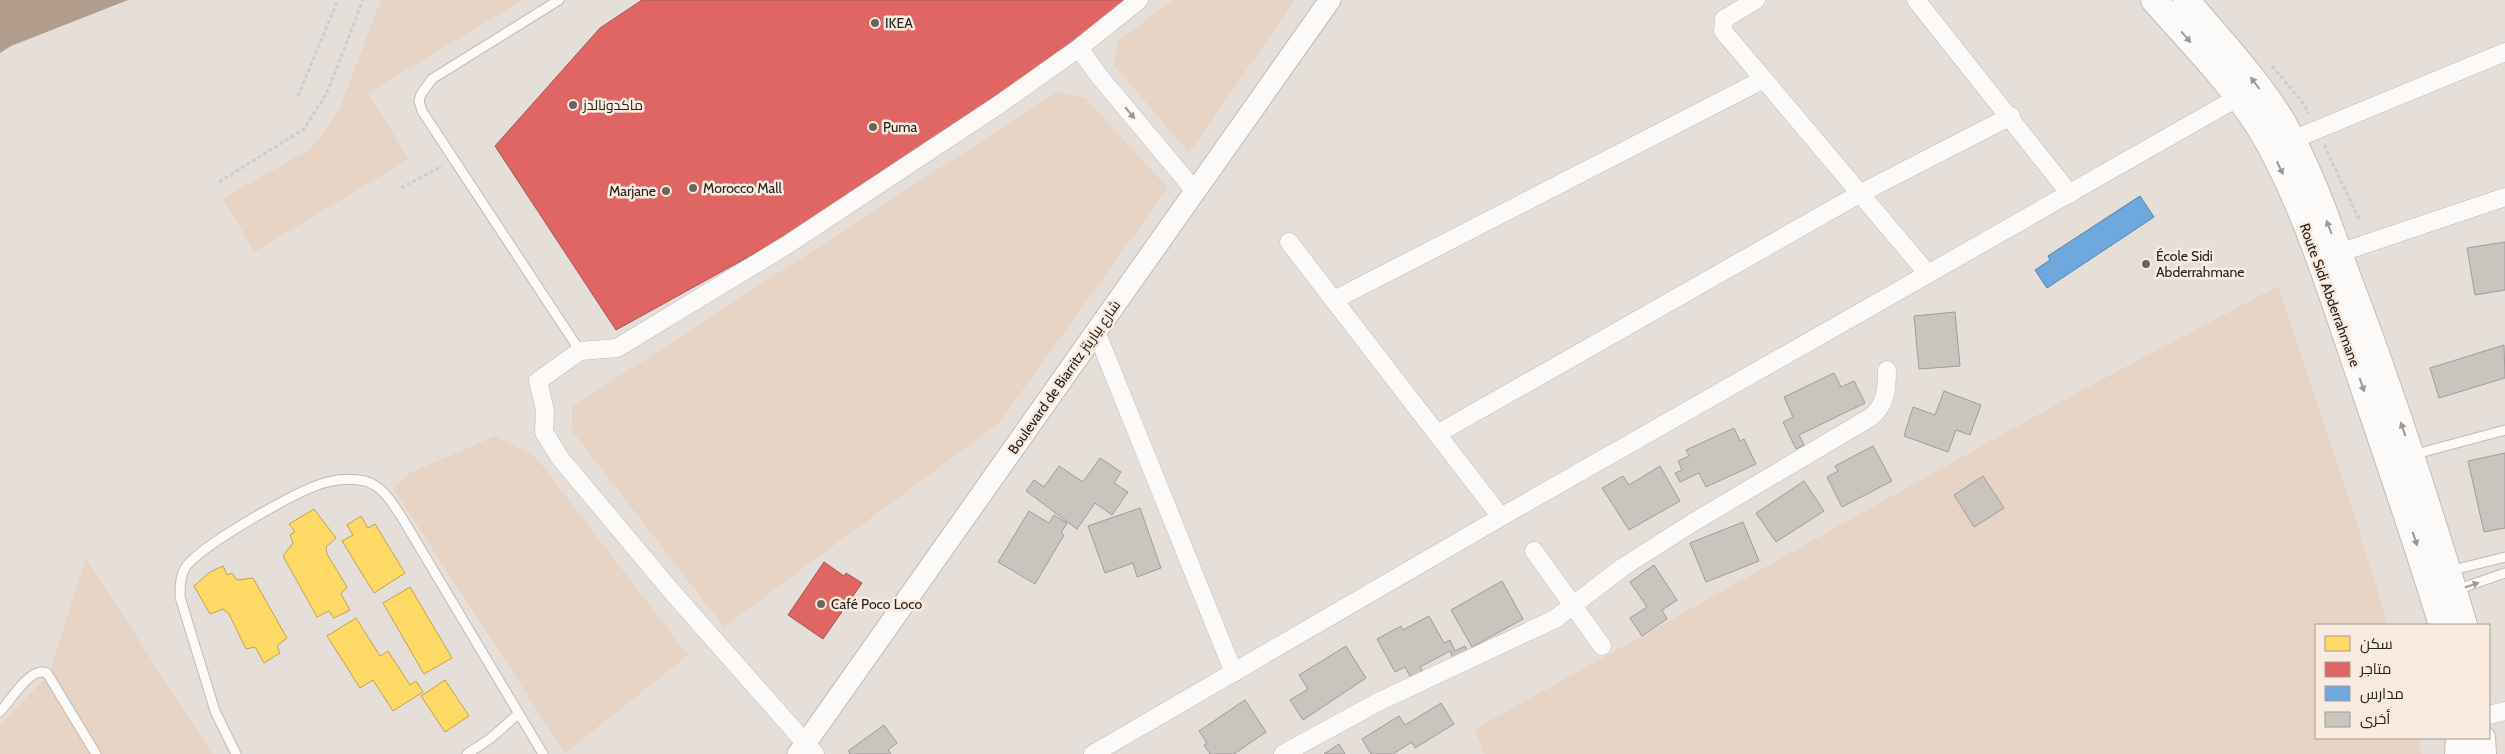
<svg xmlns="http://www.w3.org/2000/svg" width="2505" height="754" viewBox="0 0 2505 754" font-family="Cabin,Cairo,sans-serif">
  <style>
    .green { fill: #e7d4c5 }
    .water { fill: #b29c8b }
    .homes { fill: #ffd966; stroke: #bea250 }
    .shops { fill: #e06666; stroke: #a85250 }
    .schools { fill: #6fa8dc; stroke: #5980a3 }
    .building { fill: #cac4bf; stroke: #a19b97 }
    .lines { fill: none; stroke-linecap: round; stroke-linejoin: round }
    .service-casing { stroke: #bfbab5; stroke-width: 11 }
    .minor-casing { stroke: #bfbab5; stroke-width: 19 }
    .tertiary-casing { stroke: #bfbab5; stroke-width: 23 }
    .primary-casing { stroke: #bfbab5; stroke-width: 28 }
    .path { stroke: #cfcdcb; stroke-width: 3; stroke-dasharray: 4 2.5; stroke-linecap: butt }
    .service { stroke: #fbfaf9; stroke-width: 9 }
    .minor { stroke: #fbfaf9; stroke-width: 18 }
    .tertiary { stroke: #fbfaf9; stroke-width: 21 }
    .primary { stroke: #fbfaf9; stroke-width: 26 }
    .oneway { fill: #9c9996 }
    .poi-dot { fill: #6a645f; stroke: #f9ebe0; stroke-width: 2 }
    .labels { text-anchor: middle; stroke-width: 5; stroke-linejoin: round; paint-order: stroke }
    .poi-label { font-size: 14px; fill: #27221e; stroke: #f9ebe0; text-anchor: start }
    .street-label { font-size: 14px; fill: #27221e; stroke: #f9ebe0 }
  </style>
  <rect width="100%" height="100%" fill="#e6dfd9"/>
  <path class="green" d="M381,0h142l-155,93 41,66 -155,93 -31,-54 86,-48 18,-22 13,-21z
    M1172,0h123l-106,153 -75,-88 3,-23z
    M1057,92l28,6 83,90 -169,235 -275,204 -152,-196v-24z
    M2278,286l77,231 33,108h-72v113h103l2,16h-937l-9,-25 607,-339z
    M495,436l40,20 153,199 -123,98 -172,-265 17,-15z
    M86,558l126,196h-212v-30l49,-50z"/>
  <path class="water" d="M0,0h128l-117,46 -11,7z"/>
  <path class="homes" d="M314,509l22,29 -10,9 1,7 20,33 -6,7 9,16 -16,8 -5,-7 -12,6 -34,-61 10,-13 -3,-8 5,-3 -6,-8z
    M361,516l7,12 7,-4 30,49 -31,20 -32,-52 11,-6 -6,-10z
    M223,566l4,9 5,-2 5,7 16,-2 34,60 -10,8 3,7 -16,10 -9,-16 -9,2 -17,-35 -6,-5 -13,5 -16,-28 16,-14z
    M410,587l42,71 -28,16 -41,-71z
    M356,618l24,38 8,-5 22,34 6,-4 7,11 -30,19 -20,-31 -13,8 -33,-52z
    M445,680l24,36 -24,16 -24,-36z"/>
  <path class="shops" d="M642,0h488l-183,137 -152,94 -179,99 -121,-184 105,-118z
    M824,562l20,14 2,-3 16,10 -39,56 -35,-24z"/>
  <path class="schools" d="M2140,196l14,21 -107,71 -12,-18 15,-10 -2,-4z"/>
  <path class="building" d="M2505,242v48l-30,5 -8,-47z
    M1955,312l5,54 -41,3 -5,-53z
    M2504,345l1,33 -66,20 -9,-30z
    M1834,373l7,14 13,-6 11,22 -66,32 5,10 -8,4 -13,-27 10,-5 -9,-20z
    M1944,391l37,14 -11,30 -14,-5 -8,22 -44,-16 9,-29 22,8z
    M1734,428l6,13 4,-2 12,25 -50,23 -7,-14 -19,9 -5,-9 7,-3 -4,-9 11,-5 -3,-6z
    M1873,446l19,35 -50,26 -15,-30 11,-6 -3,-5z
    M2505,453v75l-21,4 -16,-71z
    M1100,458l21,14 -7,11 14,9 -16,23 -17,-12 -18,26 -51,-38 8,-11 10,7 15,-21 24,16z
    M1660,466l20,35 -51,29 -27,-42 21,-12 6,9z
    M1983,476l21,32 -30,19 -20,-32z
    M1804,481l20,30 -48,31 -20,-29z
    M1140,508l21,60 -24,9 -4,-14 -28,10 -17,-47z
    M1029,511l20,12 5,-8 13,8 -6,10 3,2 -29,49 -37,-22z
    M1743,522l16,39 -53,21 -16,-39z
    M1654,565l23,35 -15,10 5,9 -25,17 -12,-18 17,-11 -17,-25z
    M1502,581l21,38 -51,28 -21,-37z
    M1429,616l15,27 6,-3 5,11 10,-5 4,8 -14,9 -5,-12 -30,16 3,5 -12,6 -6,-11 -10,5 -18,-33 24,-13 2,4z
    M1346,646l20,32 -63,42 -13,-20 18,-11 -9,-14z
    M1245,700l21,32 -32,22h-24l-6,-9 3,-2 -8,-12z
    M1441,703l13,21 -39,24 -3,-6 -19,12h-22l-9,-15 37,-23 6,9z
    M884,725l13,18 -9,7 3,4h-41l-2,-3z
    M1339,744l6,10h-21z"/>
  <g class="lines">
    <defs>
      <path id="service" d="M559,0l-127,79 -11,15 -2,7 3,10 158,240
        M2412,455l93,-25
        M2449,571l56,-14
        M2456,590l49,-17
        M0,712c11,-12 30,-46 47,-39l49,81
        M236,754l-21,-43 -35,-114c0,-12 0,-26 10,-35 20,-21 106,-71 134,-79 13,-4 28,-5 41,-2 19,5 29,25 39,40l139,233
        M467,754l24,-16 27,-24"/>
      <path id="minor" d="M1756,0l-32,19 -1,12 205,243
        M1916,0l154,194
        M1079,48l20,28 96,115
        M2292,140l213,-88
        M1289,242l212,275
        M2330,256l175,-59
        M1334,300l430,-221
        M1096,331l138,342
        M1437,434l424,-241 150,-77
        M1534,551l68,95
        M2489,715l16,-4
        M815,754l-142,-161 -113,-135 -16,-26 1,-22 -7,-29 42,-30 37,-3 170,-103 213,-141 79,-56 60,-48
        M1093,754l408,-237 736,-419
        M1283,754l95,-52 177,-83 68,-52 69,-44 179,-106c15,-12 16,-29 16,-47"/>
      <path id="tertiary" d="M798,754l532,-754"/>
      <path id="primary" d="M2154,0c35,40 75,80 104,125 42,68 70,158 96,234 30,89 61,177 88,266
        M2186,0c33,39 69,77 96,121 27,45 48,107 66,157 44,114 81,230 116,347
        M2482,738l1,16
        M2458,754l1,-16"/>
    </defs>
    <use href="#service" class="service-casing"/>
    <use href="#minor" class="minor-casing"/>
    <use href="#tertiary" class="tertiary-casing"/>
    <use href="#primary" class="primary-casing"/>
    <path class="path" d="M2272,66l32,38 5,10
      M298,96l40,-96
      M2324,145l35,74
      M219,182l85,-53 23,-36 36,-93
      M401,188l41,-22"/>
    <use href="#service" class="service"/>
    <use href="#minor" class="minor"/>
    <use href="#tertiary" class="tertiary"/>
    <use href="#primary" class="primary"/>
  </g>
  <defs><path id="oneway-solid" d="M-6-.8H1V-3.2L6.5 0L1 3.2V.8H-6Z" transform="scale(1.25)"/></defs>
  <g class="oneway">
    <use href="#oneway-solid" transform="translate(2186 37) rotate(49)"/>
    <use href="#oneway-solid" transform="translate(2255 83) rotate(-127)"/>
    <use href="#oneway-solid" transform="translate(1130 113) rotate(50)"/>
    <use href="#oneway-solid" transform="translate(2280 168) rotate(65)"/>
    <use href="#oneway-solid" transform="translate(2329 227) rotate(-111)"/>
    <use href="#oneway-solid" transform="translate(2362 385) rotate(71)"/>
    <use href="#oneway-solid" transform="translate(2403 429) rotate(-109)"/>
    <use href="#oneway-solid" transform="translate(2415 539) rotate(71)"/>
    <use href="#oneway-solid" transform="translate(2472 585) rotate(-19)"/>
  </g>
  <g class="poi-dot">
    <circle cx="875" cy="23" r="5"/>
    <circle cx="573" cy="105" r="5"/>
    <circle cx="873" cy="127" r="5"/>
    <circle cx="693" cy="188" r="5"/>
    <circle cx="666" cy="191" r="5"/>
    <circle cx="2146" cy="264" r="5"/>
    <circle cx="821" cy="604" r="5"/>
  </g>
  <g class="labels">
    <g class="poi-label">
      <text x="885" y="28">IKEA</text>
      <text x="583" y="110">ماكدونالدز</text>
      <text x="883" y="132">Puma</text>
      <text x="703" y="193">Morocco Mall</text>
      <text x="656" y="196" text-anchor="end">Marjane</text>
      <text x="2156" y="261">École Sidi<tspan x="2156" dy="16">Abderrahmane</tspan></text>
      <text x="831" y="609">Café Poco Loco</text>
    </g>
    <g class="street-label">
      <text transform="translate(2330 295) rotate(70)" y="5">Route Sidi Abderrahmane</text>
      <text transform="translate(1064 377) rotate(-55)" y="5">Boulevard de Biarritz شارع بياريتز</text>
    </g>
  </g>
  <rect x="2315" y="624" width="175" height="115" fill="#f9ebe0" stroke="#a59b92"/>
  <rect x="2325" y="636" width="25" height="15" fill="#ffd966" stroke="#a59b92"/>
  <text x="2360" y="649" font-size="15" fill="#27221e">سكن</text>
  <rect x="2325" y="662" width="25" height="15" fill="#e06666" stroke="#a59b92"/>
  <text x="2360" y="674" font-size="15" fill="#27221e">متاجر</text>
  <rect x="2325" y="686" width="25" height="15" fill="#6fa8dc" stroke="#a59b92"/>
  <text x="2360" y="699" font-size="15" fill="#27221e">مدارس</text>
  <rect x="2325" y="712" width="25" height="15" fill="#cac4bf" stroke="#a59b92"/>
  <text x="2360" y="724" font-size="15" fill="#27221e">أخرى</text>
</svg>
